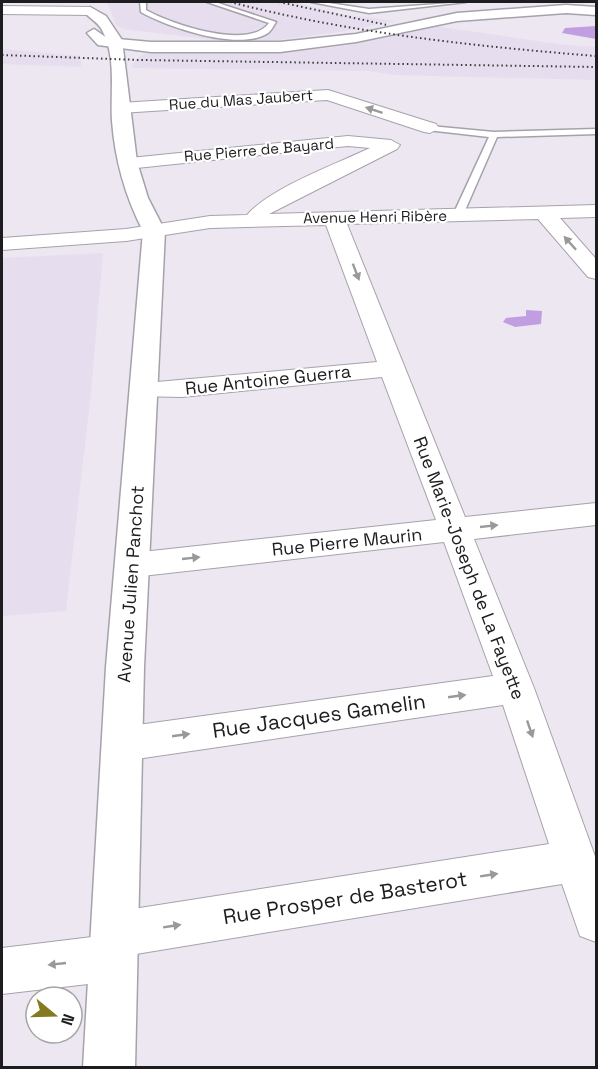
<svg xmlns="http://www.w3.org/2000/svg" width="598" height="1069" viewBox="0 0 598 1069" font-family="'Space Grotesk',sans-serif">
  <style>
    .built { fill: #e6deef }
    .water { fill: #c19ee1 }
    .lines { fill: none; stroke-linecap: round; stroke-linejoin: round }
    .service-casing { stroke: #a6a2ab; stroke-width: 3 }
    .minor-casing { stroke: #a6a2ab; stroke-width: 2 }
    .tertiary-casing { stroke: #a6a2ab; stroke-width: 3 }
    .secondary-casing { stroke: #a6a2ab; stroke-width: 3 }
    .service { fill: #fff; fill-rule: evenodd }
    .minor { fill: #fff; fill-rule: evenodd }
    .tertiary { fill: #fff; fill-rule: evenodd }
    .secondary { fill: #fff; fill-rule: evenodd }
    .rail { stroke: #3c3b3f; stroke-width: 2; stroke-dasharray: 1.5 3; stroke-linecap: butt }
    .oneway { fill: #99999a }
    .labels { text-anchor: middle; stroke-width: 4.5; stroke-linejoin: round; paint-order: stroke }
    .far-street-label { font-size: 15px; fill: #1d1c1f; stroke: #fff }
    .street-label { font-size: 18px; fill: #1d1c1f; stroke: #fff }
    .near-street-label { font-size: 21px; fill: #1d1c1f; stroke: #fff }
  </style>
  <rect width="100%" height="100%" fill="#ece7f0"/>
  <path class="built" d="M107,2h187l47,12 54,7 -49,10 -69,9 -55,1 -99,-12 -7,-4z
    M435,26l123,18 38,3v33l-203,-5 -24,-4 -238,-3 6,-10 13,-7 123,2 35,-3 36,-4z
    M2,49l78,7 2,11 -80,-3z
    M103,253l-12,139 -25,219 -64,5v-358z"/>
  <path class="water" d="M596,26v13l-34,-6 3,-5z
    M526,310l16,1 -1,13 -26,3 -12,-5 3,-4 20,-2z"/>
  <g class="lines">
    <defs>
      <path id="service" d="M140,2h6v8c25,14 103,41 123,13l-62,-21h8l61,20c-2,3 -5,9 -8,11 -28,19 -101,-6 -127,-21z
        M311,2h11l47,7 97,-7 -97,11z
        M430,126l64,6 102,-3v5l-99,3 -34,78 -5,3 -5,-3 36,-78 -62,-7 -1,-2z"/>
      <path id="minor" d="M2,6l88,1 7,4 -7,4 -88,-1z
        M328,90l108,34 3,4 -9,5 -6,-1 -97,-32 -207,13 -8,-5 8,-5z
        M348,136l43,4 9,5 -3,4 -128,65 327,-9v12l-36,1 36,41v20l-8,-2 -50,-58 -191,5 118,293 131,-14v22l-122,14 60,149 62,171v83l-16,-6 -18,-52 -426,70 1,4 -7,16 -16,7 -112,13v-46l90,-11 6,-18 16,-7 435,-68 -46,-139 -380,56 -14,-5 -5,-12 5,-12 14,-5 370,-51 -49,-134 -311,35 -12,-3 -4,-9 4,-9 12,-3 303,-33 -54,-143 -200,20 -47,-1 -4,-6 4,-6 242,-22 -51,-137 -116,3 -84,13 -124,9v-12l124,-9 84,-13 37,-1c23,-27 89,-51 123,-67l-22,-2 -221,23 -9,-6 2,-4z"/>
      <path id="tertiary" d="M566,5l30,2v8l-30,-2 -109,8 -101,21 -76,10h-129l-53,-7 -11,-12 7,-4 13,9 44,4h129l76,-8 101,-21z"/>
      <path id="secondary" d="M90,7l16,9 16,24 15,122 11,36 17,33 -21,436 -9,401h-52l23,-401 37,-436c-18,-35 -28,-71 -31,-110 -2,-29 5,-64 -10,-91 -4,-8 -13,-12 -19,-19z"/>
    </defs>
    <use href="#service" class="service-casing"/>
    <use href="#minor" class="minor-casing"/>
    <use href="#tertiary" class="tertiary-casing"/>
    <use href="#secondary" class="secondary-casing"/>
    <use href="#service" class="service"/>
    <use href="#minor" class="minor"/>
    <use href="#tertiary" class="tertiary"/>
    <use href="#secondary" class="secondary"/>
    <path class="rail" d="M230,2c120,31 242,44 366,54
      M279,2l108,23
      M2,55l138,5 456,7"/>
  </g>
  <defs><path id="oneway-solid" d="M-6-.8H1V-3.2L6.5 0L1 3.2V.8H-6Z" transform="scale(1.5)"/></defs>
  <g class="oneway">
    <use href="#oneway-solid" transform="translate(374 110) rotate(-162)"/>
    <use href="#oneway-solid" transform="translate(570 243) rotate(-132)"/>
    <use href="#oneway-solid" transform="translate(356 272) rotate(69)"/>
    <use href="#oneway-solid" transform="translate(489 526) rotate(-6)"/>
    <use href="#oneway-solid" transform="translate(191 558) rotate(-6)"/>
    <use href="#oneway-solid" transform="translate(457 696) rotate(-8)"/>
    <use href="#oneway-solid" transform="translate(530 729) rotate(71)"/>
    <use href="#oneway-solid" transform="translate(181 735) rotate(-8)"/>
    <use href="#oneway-solid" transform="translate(489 875) rotate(-9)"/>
    <use href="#oneway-solid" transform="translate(172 926) rotate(-9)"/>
    <use href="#oneway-solid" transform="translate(57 964) rotate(174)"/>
  </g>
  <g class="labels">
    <g class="far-street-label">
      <text transform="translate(241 100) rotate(-4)" y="5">Rue du Mas Jaubert</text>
      <text transform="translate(259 150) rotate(-5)" y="5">Rue Pierre de Bayard</text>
      <text transform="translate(375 217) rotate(-1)" y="5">Avenue Henri Ribère</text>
    </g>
    <g class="street-label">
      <text transform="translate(268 380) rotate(-6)" y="6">Rue Antoine Guerra</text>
      <text transform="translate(347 542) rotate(-6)" y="6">Rue Pierre Maurin</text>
      <text transform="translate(469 568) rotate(69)" y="6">Rue Marie-Joseph de La Fayette</text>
      <text transform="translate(131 584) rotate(-86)" y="6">Avenue Julien Panchot</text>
    </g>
    <g class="near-street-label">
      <text transform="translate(319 716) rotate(-8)" y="7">Rue Jacques Gamelin</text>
      <text transform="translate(345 898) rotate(-9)" y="7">Rue Prosper de Basterot</text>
    </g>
  </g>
  <rect width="598" height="1069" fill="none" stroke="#1d1c1f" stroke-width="6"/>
  <g transform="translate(54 1015) rotate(109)"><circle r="28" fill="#ffffff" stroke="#a5a4a5" stroke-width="1.5"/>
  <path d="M0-4.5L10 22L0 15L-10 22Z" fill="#847b21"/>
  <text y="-9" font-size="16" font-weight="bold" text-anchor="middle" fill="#1d1c1f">N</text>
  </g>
</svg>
